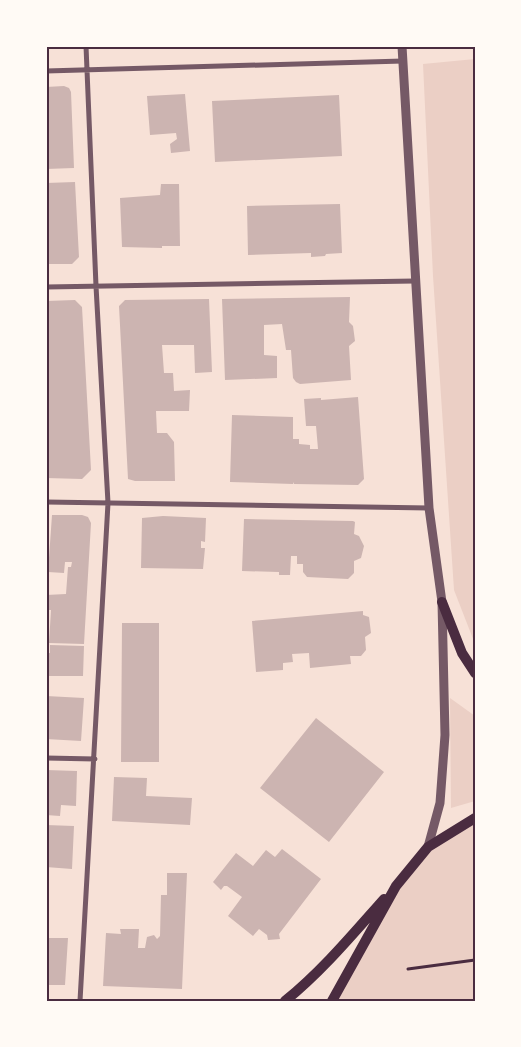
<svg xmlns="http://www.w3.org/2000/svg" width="521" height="1047" viewBox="0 0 521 1047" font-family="Figtree,sans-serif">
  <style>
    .green { fill: #ebcfc5 }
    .building { fill: #ccb4b1 }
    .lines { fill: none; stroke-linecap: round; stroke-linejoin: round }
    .path { stroke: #4a2c40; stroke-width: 3 }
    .minor { stroke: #755966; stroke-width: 5 }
    .tertiary { stroke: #755966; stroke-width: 9 }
    .secondary { stroke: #4a2c40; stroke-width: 10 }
    .neatline { fill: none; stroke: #4a2c40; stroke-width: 2 }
  </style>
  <rect width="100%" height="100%" fill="#f7e1d7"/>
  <path class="green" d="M475,59v585l-21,-54 -21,-314 -10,-212z
    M450,698l25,18v85l-24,7z
    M475,818v183h-143l64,-115 32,-39z"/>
  <path class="building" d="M199,46h14v2l-14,1z
    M64,86l5,2 2,4 3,76 -28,1v-82z
    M185,94l5,57 -19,2 -1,-9 7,-5 -1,-6 -26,2 -3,-39z
    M339,95l3,61 -127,6 -3,-61z
    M75,182l4,75 -7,7h-26v-81z
    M161,184h18l1,62h-18v2l-40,-1 -2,-49 40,-3z
    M340,204l2,49 -16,1 -1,2 -14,1v-4l-63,2 -1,-49z
    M350,297l-1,25 4,4 2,15 -6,5 2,34 -51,4 -4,-2 -3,-4 -2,-28h-5l-4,-26 -18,1v30l13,1v22l-52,2 -3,-81z
    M209,299l3,73 -17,1 -1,-28h-32l2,28h9l1,18 16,-1 -1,21h-33l1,22h10l7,9 1,39h-40l-7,-2 -9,-173 6,-6z
    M75,300l7,7 9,163 -9,9 -36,-1v-177z
    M358,397l6,82 -6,6 -64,-1 -1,-2v2l-63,-2 2,-67 61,2v22h6v5l11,1v4h8l-2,-23h-10l-2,-27 17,-1v2z
    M52,515h30l6,2 3,6 -7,121 -35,-1 2,-33h-5v-15l20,-1 2,-27h3l1,-5h-7l-1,11 -16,-1z
    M163,516l43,2 -1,24 -4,-1v7h4l-2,21 -62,-1 1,-50z
    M244,519l109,2 2,1 -1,12 5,2 5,10 -3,12 -7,3v12l-6,6 -41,-2 -4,-5v-8h-6v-8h-6l-1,19h-11v-3l-37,-1z
    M363,611v4l6,2 2,16 -6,4 1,13 -5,6h-11l1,8 -41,4 -1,-15 -17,1 1,8 -10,1v7l-27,2 -4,-51z
    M122,623h37v139h-38z
    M50,645l34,1 -1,30h-37v-23h4z
    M46,696l38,2 -3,43 -35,-2z
    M316,718l68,54 -55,70 -69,-54z
    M46,770l31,1 -1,35 -15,-1 -1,11 -14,-1z
    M114,777l33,1 -1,18 46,2 -2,27 -78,-4z
    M46,825l28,1 -2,43 -26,-2z
    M282,849l39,30 -42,55 1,5 -12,1 -1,-5 -8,-6 -6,7 -25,-20 14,-19 -15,-11h-3l-3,4 -8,-8 23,-29 17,13 13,-16 9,7z
    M167,873h20l-5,116 -79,-3 3,-53 15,1 -1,-5h19l-1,19h7l2,-11 7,-2 3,4 3,-3 1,-41h6z
    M46,938h22l-3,47h-19z"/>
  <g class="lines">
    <path class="path" d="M408,969l67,-9"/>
    <path class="minor" d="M46,71l357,-10
      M46,287l369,-6
      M46,502l383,6
      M46,758l49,1
      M80,1001l28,-498 -12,-217 -10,-240"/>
    <path class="tertiary" d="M402,46l27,462 13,94 3,133 -5,68 -12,44"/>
    <path class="secondary" d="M442,602l20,51 13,20
      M285,1001c37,-30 67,-66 99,-102
      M332,1001l64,-115 32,-39 47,-29"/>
  </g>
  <rect width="521" height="1047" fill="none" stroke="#fffaf5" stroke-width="95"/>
  <rect x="48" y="48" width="426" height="952" class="neatline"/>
</svg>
